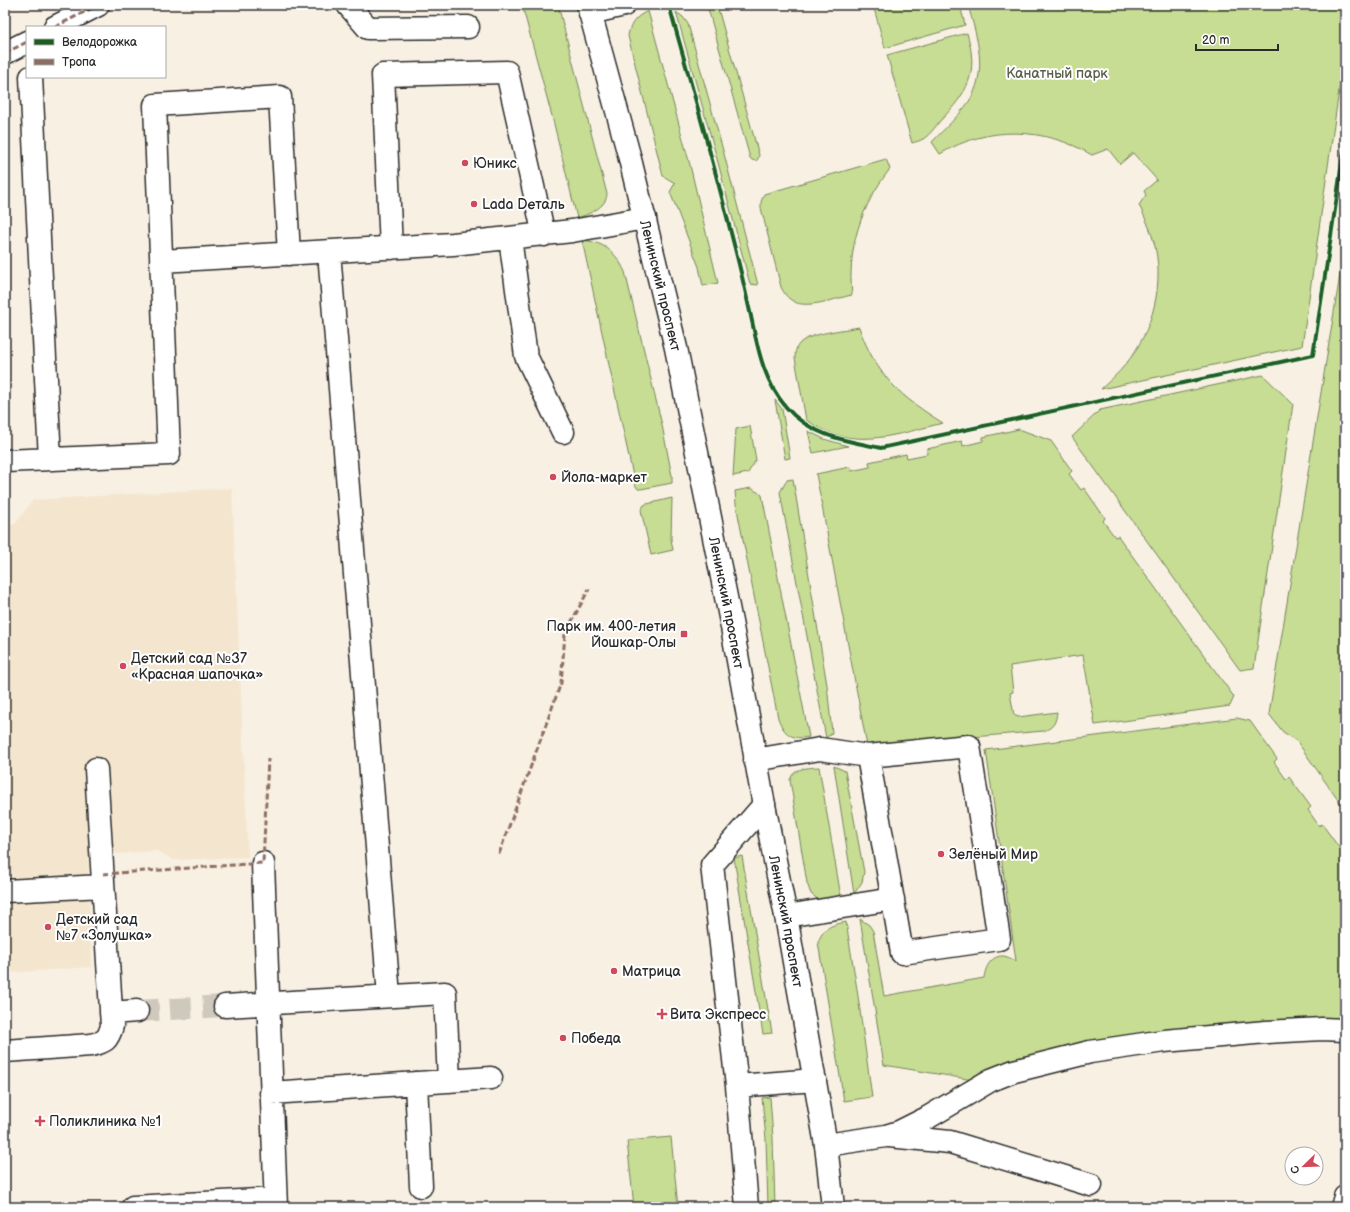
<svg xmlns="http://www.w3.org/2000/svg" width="1350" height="1212" viewBox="0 0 1350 1212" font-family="'Balsamiq Sans',sans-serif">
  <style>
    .built { fill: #f4e6ce }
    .green { fill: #c6dd93; stroke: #78845f }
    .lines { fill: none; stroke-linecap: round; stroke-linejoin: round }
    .minor-tunnel { stroke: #cfc9bd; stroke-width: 22; stroke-dasharray: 22 11; stroke-linecap: butt }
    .minor-casing { stroke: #2b2b2b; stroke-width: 25 }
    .major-casing { stroke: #2b2b2b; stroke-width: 25 }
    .minor { stroke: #fff; stroke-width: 22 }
    .major { stroke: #fff; stroke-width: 22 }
    .quiet { stroke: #8d6e63; stroke-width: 3; stroke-dasharray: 6 3; stroke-linecap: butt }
    .cycleway-casing { stroke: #fff; stroke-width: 6 }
    .cycleway { stroke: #1b5e20; stroke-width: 4 }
    .poi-dot { fill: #d1495b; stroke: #fff; stroke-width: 1.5 }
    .labels { text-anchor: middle; stroke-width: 4; stroke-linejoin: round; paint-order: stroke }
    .park-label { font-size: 14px; fill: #5a604a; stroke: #fff }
    .poi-label { font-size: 14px; fill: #2b2b2b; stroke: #fff; text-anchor: start }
    .street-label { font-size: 14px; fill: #2b2b2b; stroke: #fff }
  </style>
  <rect width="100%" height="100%" fill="#f8f0e2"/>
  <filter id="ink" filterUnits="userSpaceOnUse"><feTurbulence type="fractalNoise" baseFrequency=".025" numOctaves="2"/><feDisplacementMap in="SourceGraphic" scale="8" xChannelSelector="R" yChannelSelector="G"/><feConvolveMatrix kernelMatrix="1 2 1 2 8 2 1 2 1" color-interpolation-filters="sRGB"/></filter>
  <g filter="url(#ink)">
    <path class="built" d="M232,488l16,369 -74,3 -17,-9 -69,5 4,111 -87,6v-448l10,-1 18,-24z"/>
    <path class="green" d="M522,5h36l49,189c-1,14 -18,20 -30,24l-24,-98z
      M707,5h10l42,150 -1,4 -2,2 -4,-1 -2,-2z
      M873,5h87l5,20 -80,23z
      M968,5h377v44l-43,297 -201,43c8,-8 17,-15 24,-24 28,-33 41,-84 28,-126 -3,-12 -9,-23 -14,-34l7,-10 -2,-4 13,-11 -24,-27 -13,11 -12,-15 -16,6c-48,-28 -104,-30 -152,-1l-8,-12c12,-13 26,-25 36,-39 21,-31 9,-65 0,-98z
      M648,11l42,154 28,118 -15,3 -4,-19 -29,-75 5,-9 -12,-7 -35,-140c2,-12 8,-20 20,-25z
      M676,12l7,5 5,7 36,130 34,131 -8,-1 -34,-129z
      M967,33c12,41 1,59 -27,88 -5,6 -10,14 -17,18 -3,2 -8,3 -11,4l-25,-88z
      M886,159l4,10c-29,37 -43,79 -38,126 -15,3 -47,15 -59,6 -6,-3 -9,-8 -12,-14l-20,-79v-6l3,-8z
      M582,240c22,2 34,12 43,32l37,153 10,51v7l-31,6h-3l-3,-4z
      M1345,244v566l-49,-70 -13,-8 -14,-18z
      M859,327c17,49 42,70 84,96 -38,9 -76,24 -115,9 -8,-3 -15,-8 -22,-12l-11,-62c0,-6 1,-11 5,-15 10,-10 44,-13 59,-16z
      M1263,375l30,29 -39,264 -14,2 -168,-233 28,-27z
      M775,400l7,9 8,49 -5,1z
      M750,426l6,34 -8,13 -15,3 3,-47z
      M1019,429l32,12 21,30 -3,3 12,16 3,-2 21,30 -2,3 12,16 3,-1 116,161 -4,9 -135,19 -12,-70 -73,11 3,26 -3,1 4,22 4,2 39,-5c-1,10 -3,15 -13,19l-177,15 -51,-272 34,-7 1,4 19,-4 -1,-5 37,-8 1,4 20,-4v-5l35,-8 1,5 20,-5v-4z
      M808,431l16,8 24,7 -35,7z
      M793,479l34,206 5,48 -6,5 -46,-246 7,-12z
      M751,488l11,7 47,242c-18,3 -25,-3 -31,-19l-42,-214 -1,-13z
      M672,498l-1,41 2,11 -22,5 -10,-45 3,-5 3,-1z
      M1237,718l13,3 27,38 -3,3 12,17 3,-2 22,30 -3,3 11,16 3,-2 23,32v164l-372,60 -89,-15 -24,-146 9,6 4,6 11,65 100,-18c1,-10 7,-23 20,-22 4,1 8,3 12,5l-30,-211z
      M834,766l11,5 19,101 -2,10 -8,12z
      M819,767l22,130 -22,3 -8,-6 -4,-11 -17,-103c4,-13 18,-12 29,-13z
      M742,856l30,177 -9,1 -29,-176z
      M846,922l11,67 15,108 -28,4 -26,-159c6,-15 13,-17 28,-20z
      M770,1097l3,41 2,69h-7l-2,-68 -4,-41z
      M671,1137l7,70h-44l-7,-66z"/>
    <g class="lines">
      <path class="minor-tunnel" d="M137,1011l88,-5"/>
      <defs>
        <path id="minor" d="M348,5l20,23 100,-1
          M590,13l34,-8
          M55,27l43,-22
          M5,53l22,-11
          M31,77l19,382
          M510,238l16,118 37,76
          M391,248l-8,-173 124,-3 37,163
          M329,252l60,744
          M161,261l292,-17 119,-13 73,-13
          M5,461l164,-7 -14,-349 125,-8 9,157
          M755,760l65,-11 48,7 101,-10 30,193 -97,14 -34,-197
          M263,863l13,344
          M5,891l98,-5
          M786,916l107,-17
          M225,1006l220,-13 4,88
          M111,1013l26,-2
          M5,1051l86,-6c14,-3 17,-5 21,-19l-16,-257
          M416,1083l5,103
          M737,1086l78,-6
          M271,1093l220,-15
          M889,1136l61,6 141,43
          M826,1145l60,-9 13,-4 28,-14 64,-38 23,-9 76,-19 74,-11 102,-9 56,-3 23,1
          M133,1207l142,-8
          M747,1207l-10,-121 -25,-221 52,-60
          M1342,1207l3,-10"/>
        <g id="major">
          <path id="s1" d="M588,5l41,150 47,193 56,279 32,178 22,111 40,229 7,62"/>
        </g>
      </defs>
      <use href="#minor" class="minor-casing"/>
      <use href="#major" class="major-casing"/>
      <use href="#minor" class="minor"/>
      <use href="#major" class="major"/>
      <path class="quiet" d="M55,27l43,-22
        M5,53l22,-11
        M499,854l62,-171 4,-49 24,-45
        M103,874l160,-11 5,-104"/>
      <defs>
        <path id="cycleway" d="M669,5c21,76 43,151 62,228 6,23 12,47 17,70 9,38 12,73 38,104 24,29 61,34 95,41l432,-93 32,-212"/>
      </defs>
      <use href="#cycleway" class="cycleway-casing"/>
      <use href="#cycleway" class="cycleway"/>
    </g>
  </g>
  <g class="poi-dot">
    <circle cx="465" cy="163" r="4"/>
    <circle cx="474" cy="204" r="4"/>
    <circle cx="553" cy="477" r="4"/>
    <rect x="680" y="630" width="8" height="8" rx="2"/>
    <circle cx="123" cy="666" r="4"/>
    <circle cx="941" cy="854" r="4"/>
    <circle cx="48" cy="927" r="4"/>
    <circle cx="614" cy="971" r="4"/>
    <path d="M660 1008h4v4h4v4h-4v4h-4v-4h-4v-4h4z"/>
    <circle cx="563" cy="1038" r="4"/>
    <path d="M38 1115h4v4h4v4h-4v4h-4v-4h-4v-4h4z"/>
  </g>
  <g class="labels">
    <g class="park-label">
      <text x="1057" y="78">Канатный парк</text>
    </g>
    <g class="poi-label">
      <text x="473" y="168">Юникс</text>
      <text x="482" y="209">Lada Dеталь</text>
      <text x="561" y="482">Йола-маркет</text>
      <text x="676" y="631" text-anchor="end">Парк им. 400-летия<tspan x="676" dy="16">Йошкар-Олы</tspan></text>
      <text x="131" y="663">Детский сад №37<tspan x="131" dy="16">«Красная шапочка»</tspan></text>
      <text x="949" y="859">Зелёный Мир</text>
      <text x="56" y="924">Детский сад<tspan x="56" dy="16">№7 «Золушка»</tspan></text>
      <text x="622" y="976">Матрица</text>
      <text x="670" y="1019">Вита Экспресс</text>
      <text x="571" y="1043">Победа</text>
      <text x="49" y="1126">Поликлиника №1</text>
    </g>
    <g class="street-label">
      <text dy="5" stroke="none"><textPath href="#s1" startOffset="290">Ленинский проспект</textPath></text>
      <text dy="5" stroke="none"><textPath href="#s1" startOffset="614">Ленинский проспект</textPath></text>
      <text dy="5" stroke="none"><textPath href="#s1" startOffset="938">Ленинский проспект</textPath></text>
    </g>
  </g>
  <rect width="1350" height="1212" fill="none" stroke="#fff" stroke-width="20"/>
  <rect x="10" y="10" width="1330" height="1192" fill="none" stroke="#2b2b2b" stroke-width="1.5" filter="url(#ink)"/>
  <rect x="26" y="26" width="140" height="52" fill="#ffffff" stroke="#aaaaaa"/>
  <rect x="34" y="39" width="20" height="6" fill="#1b5e20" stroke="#aaaaaa"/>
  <text x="62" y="46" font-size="12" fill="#2b2b2b">Велодорожка</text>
  <rect x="34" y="59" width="20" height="6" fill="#8d6e63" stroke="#aaaaaa"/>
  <text x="62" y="66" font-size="12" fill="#2b2b2b">Тропа</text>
  <g transform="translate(1304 1166) rotate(247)"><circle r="19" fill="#ffffff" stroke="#aaaaaa"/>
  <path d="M0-3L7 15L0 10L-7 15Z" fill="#d1495b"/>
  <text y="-6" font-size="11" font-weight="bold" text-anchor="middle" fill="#2b2b2b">С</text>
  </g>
  <path d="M1196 44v6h82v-6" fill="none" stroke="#2b2b2b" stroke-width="2"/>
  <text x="1202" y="44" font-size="12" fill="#2b2b2b" stroke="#ffffff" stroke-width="3" paint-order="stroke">20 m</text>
</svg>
